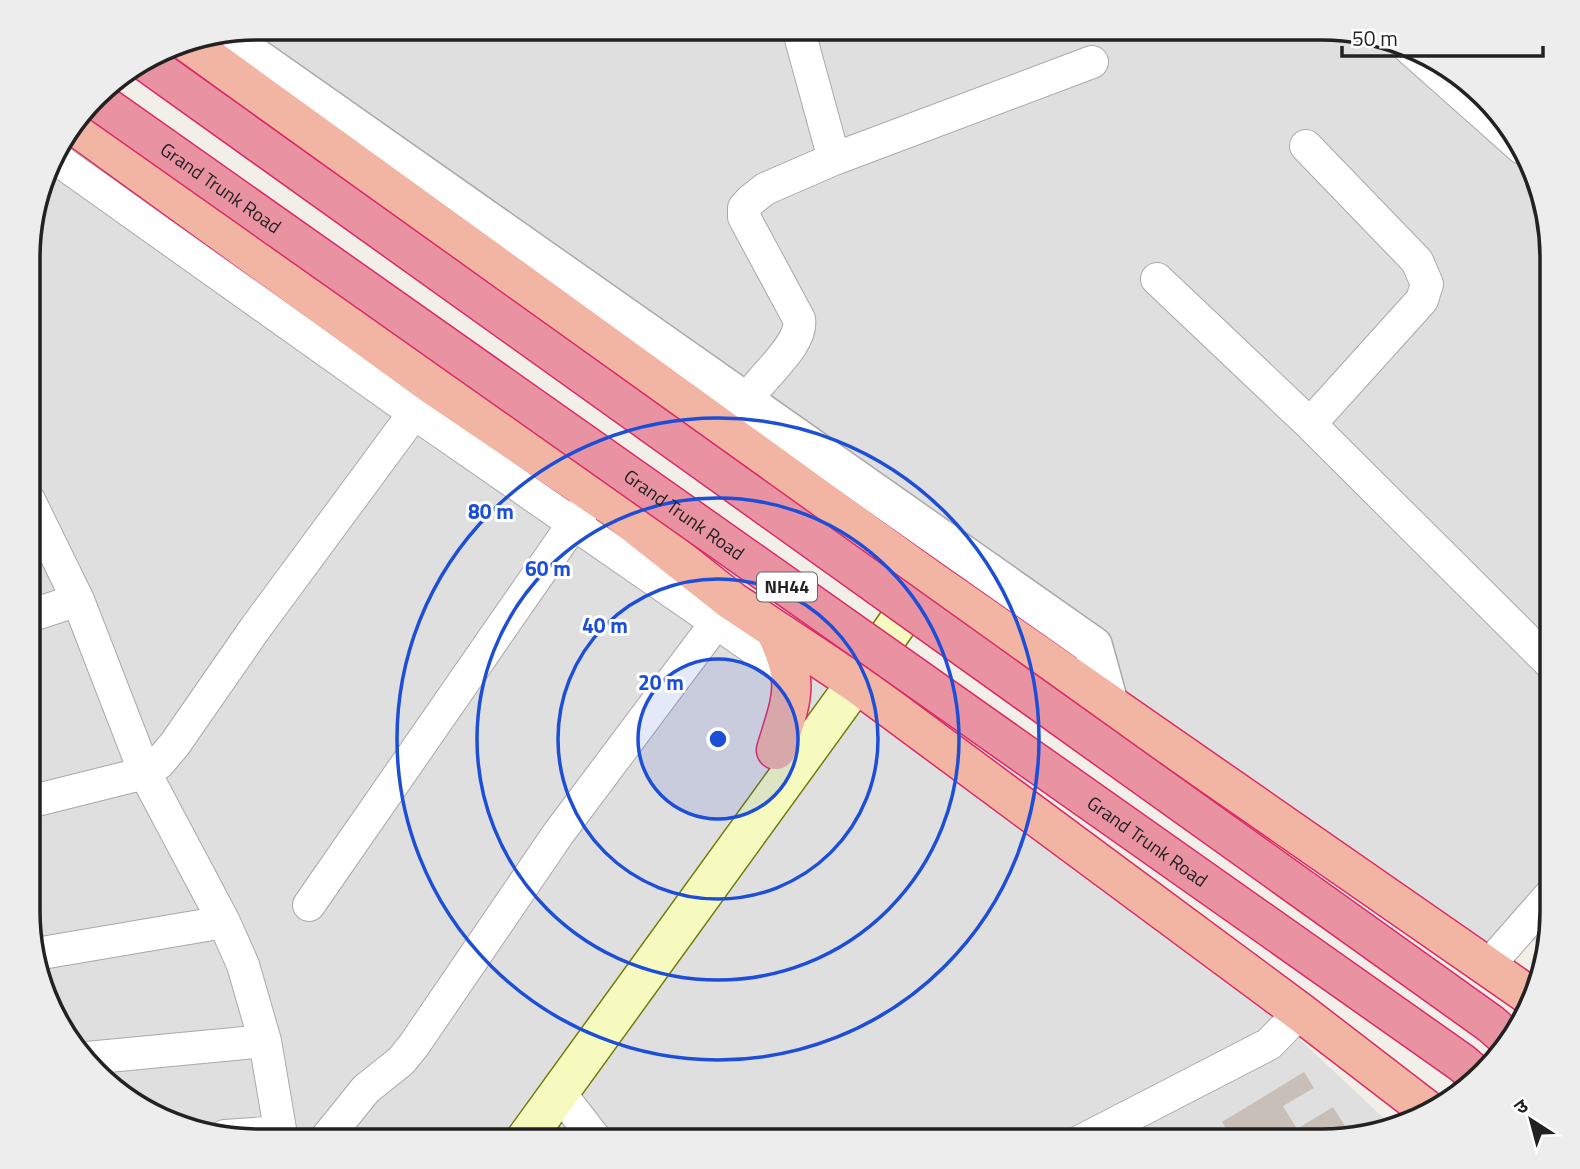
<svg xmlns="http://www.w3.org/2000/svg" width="1580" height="1169" viewBox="0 0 1580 1169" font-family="'Titillium Web','Noto Sans Devanagari',sans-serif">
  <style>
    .residential { fill: #e0dfdf }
    .building { fill: #c7bfb8 }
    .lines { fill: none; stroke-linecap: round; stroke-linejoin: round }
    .minor-casing { stroke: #a9a9a9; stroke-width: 34 }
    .tertiary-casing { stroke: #a9a9a9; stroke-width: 41 }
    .secondary-casing { stroke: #707d05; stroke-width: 41 }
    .trunk-casing { stroke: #dc2a67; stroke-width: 41 }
    .minor { stroke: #fff; stroke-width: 32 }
    .tertiary { stroke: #fff; stroke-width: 38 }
    .secondary { stroke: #f7fabf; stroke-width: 38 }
    .trunk { stroke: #f2b4a3; stroke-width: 38 }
    .motorway-bridge-casing { stroke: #dc2a67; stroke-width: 41; stroke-linecap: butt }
    .motorway-bridge { stroke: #e892a2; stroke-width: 38 }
    .ring { fill: none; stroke: #1d4ed8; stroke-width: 3.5 }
    .labels { text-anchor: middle; stroke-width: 6; stroke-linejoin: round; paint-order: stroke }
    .shield { fill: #fff; stroke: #646464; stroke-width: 2 }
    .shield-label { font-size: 18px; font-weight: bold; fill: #222 }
    .street-label { font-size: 19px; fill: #222; stroke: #fff }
    .rim { fill: none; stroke: #222; stroke-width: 3.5 }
    .centre { fill: #1d4ed8; stroke: #fff; stroke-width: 3.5 }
    .ring-label { font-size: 21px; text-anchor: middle; font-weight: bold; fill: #1d4ed8; stroke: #fff; stroke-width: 6; stroke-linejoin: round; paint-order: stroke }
  </style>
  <rect width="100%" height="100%" fill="#f2efe9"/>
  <path class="residential" d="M258,28h1079l73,17 118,112 24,101 -1,668 -5,24 -27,-19 -32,35 -1298,-927z
    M79,119l802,526 510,480 -69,16h-1079l-73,-17 -63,-40 -55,-71 -23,-87 1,-698 29,-85z"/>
  <path class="building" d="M1304,1072l10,16 -31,18 14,23 36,-22 17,27 -28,7h-88l-12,-19z"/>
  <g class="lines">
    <defs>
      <path id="minor" d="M798,28l36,131
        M1406,45l116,103
        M1306,146l111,115 10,23 -5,16 -112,124
        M54,157l360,256 378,262
        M1157,279l153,145 242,241
        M739,423c2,-7 4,-15 7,-21 12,-23 58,-57 53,-83l-55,-102v-9l7,-8 14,-11 69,-30 258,-97
        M29,500l49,100 67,173 79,149 19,43 22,76 17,100
        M29,616l49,-16
        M29,802l116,-29 14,-10 16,-19 79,-114 172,-233
        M309,905l276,-398
        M36,954l188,-32
        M1488,966l64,-73
        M87,1058l178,-17
        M559,1092l38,49
        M225,1136l55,-4
        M324,1141l42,-52 35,-28 13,-16 144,-211 170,-227
        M1081,1141l188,-97 31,-32"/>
      <path id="tertiary" d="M222,34l871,612 16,58"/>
      <path id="secondary" d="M524,1141l332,-458 71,-103"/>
      <path id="trunk" d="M184,40l744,538 606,421
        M74,125l360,261 183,124 115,91 124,82 444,329 130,100
        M775,630c26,54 17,67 1,120"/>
    </defs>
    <use href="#minor" class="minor-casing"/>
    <use href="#tertiary" class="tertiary-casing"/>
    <use href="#secondary" class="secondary-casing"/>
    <use href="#trunk" class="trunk-casing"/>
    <use href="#minor" class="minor"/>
    <use href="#tertiary" class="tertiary"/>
    <use href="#secondary" class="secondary"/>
    <use href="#trunk" class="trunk"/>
    <defs>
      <g id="motorway-bridge">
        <path d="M146,62l1345,962 18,16"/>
        <path id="s1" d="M95,99l1367,964 15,13"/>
      </g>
    </defs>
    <use href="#motorway-bridge" class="motorway-bridge-casing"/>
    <use href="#motorway-bridge" class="motorway-bridge"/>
  </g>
  <circle cx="718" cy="739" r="80" fill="#1d4ed8" fill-opacity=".12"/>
  <g class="ring">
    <circle cx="718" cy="739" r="80"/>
    <circle cx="718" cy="739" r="160"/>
    <circle cx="718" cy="739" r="241"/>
    <circle cx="718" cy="739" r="321"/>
  </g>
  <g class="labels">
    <rect class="shield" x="757" y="572.5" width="60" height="29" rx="5"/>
    <g class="shield-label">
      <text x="787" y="593">NH44</text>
    </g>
    <g class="street-label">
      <text dy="7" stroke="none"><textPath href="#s1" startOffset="154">Grand Trunk Road</textPath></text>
      <text dy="7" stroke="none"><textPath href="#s1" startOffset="721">Grand Trunk Road</textPath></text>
      <text dy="7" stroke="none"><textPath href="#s1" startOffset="1288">Grand Trunk Road</textPath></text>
    </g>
  </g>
  <path d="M0 0H1580V1169H0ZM258 40H1322A218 218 0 0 1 1540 258V911A218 218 0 0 1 1322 1129H258A218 218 0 0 1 40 911V258A218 218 0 0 1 258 40Z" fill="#ededed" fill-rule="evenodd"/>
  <path class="rim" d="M258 40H1322A218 218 0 0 1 1540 258V911A218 218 0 0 1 1322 1129H258A218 218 0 0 1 40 911V258A218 218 0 0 1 258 40Z"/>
  <circle cx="718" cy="739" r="10" class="centre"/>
  <g class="ring-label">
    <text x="491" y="519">80 m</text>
    <text x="548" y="576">60 m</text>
    <text x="605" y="633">40 m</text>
    <text x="661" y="690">20 m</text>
  </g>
  <g transform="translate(1531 1120) rotate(324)" stroke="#ffffff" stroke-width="5" paint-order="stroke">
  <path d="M0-5L12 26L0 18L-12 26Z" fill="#222222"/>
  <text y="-10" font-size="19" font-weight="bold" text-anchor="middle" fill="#222222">उ</text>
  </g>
  <path d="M1342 46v10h201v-10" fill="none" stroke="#222222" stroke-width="3.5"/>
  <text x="1352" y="46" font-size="21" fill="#222222" stroke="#ffffff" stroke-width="5" paint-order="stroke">50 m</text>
</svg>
